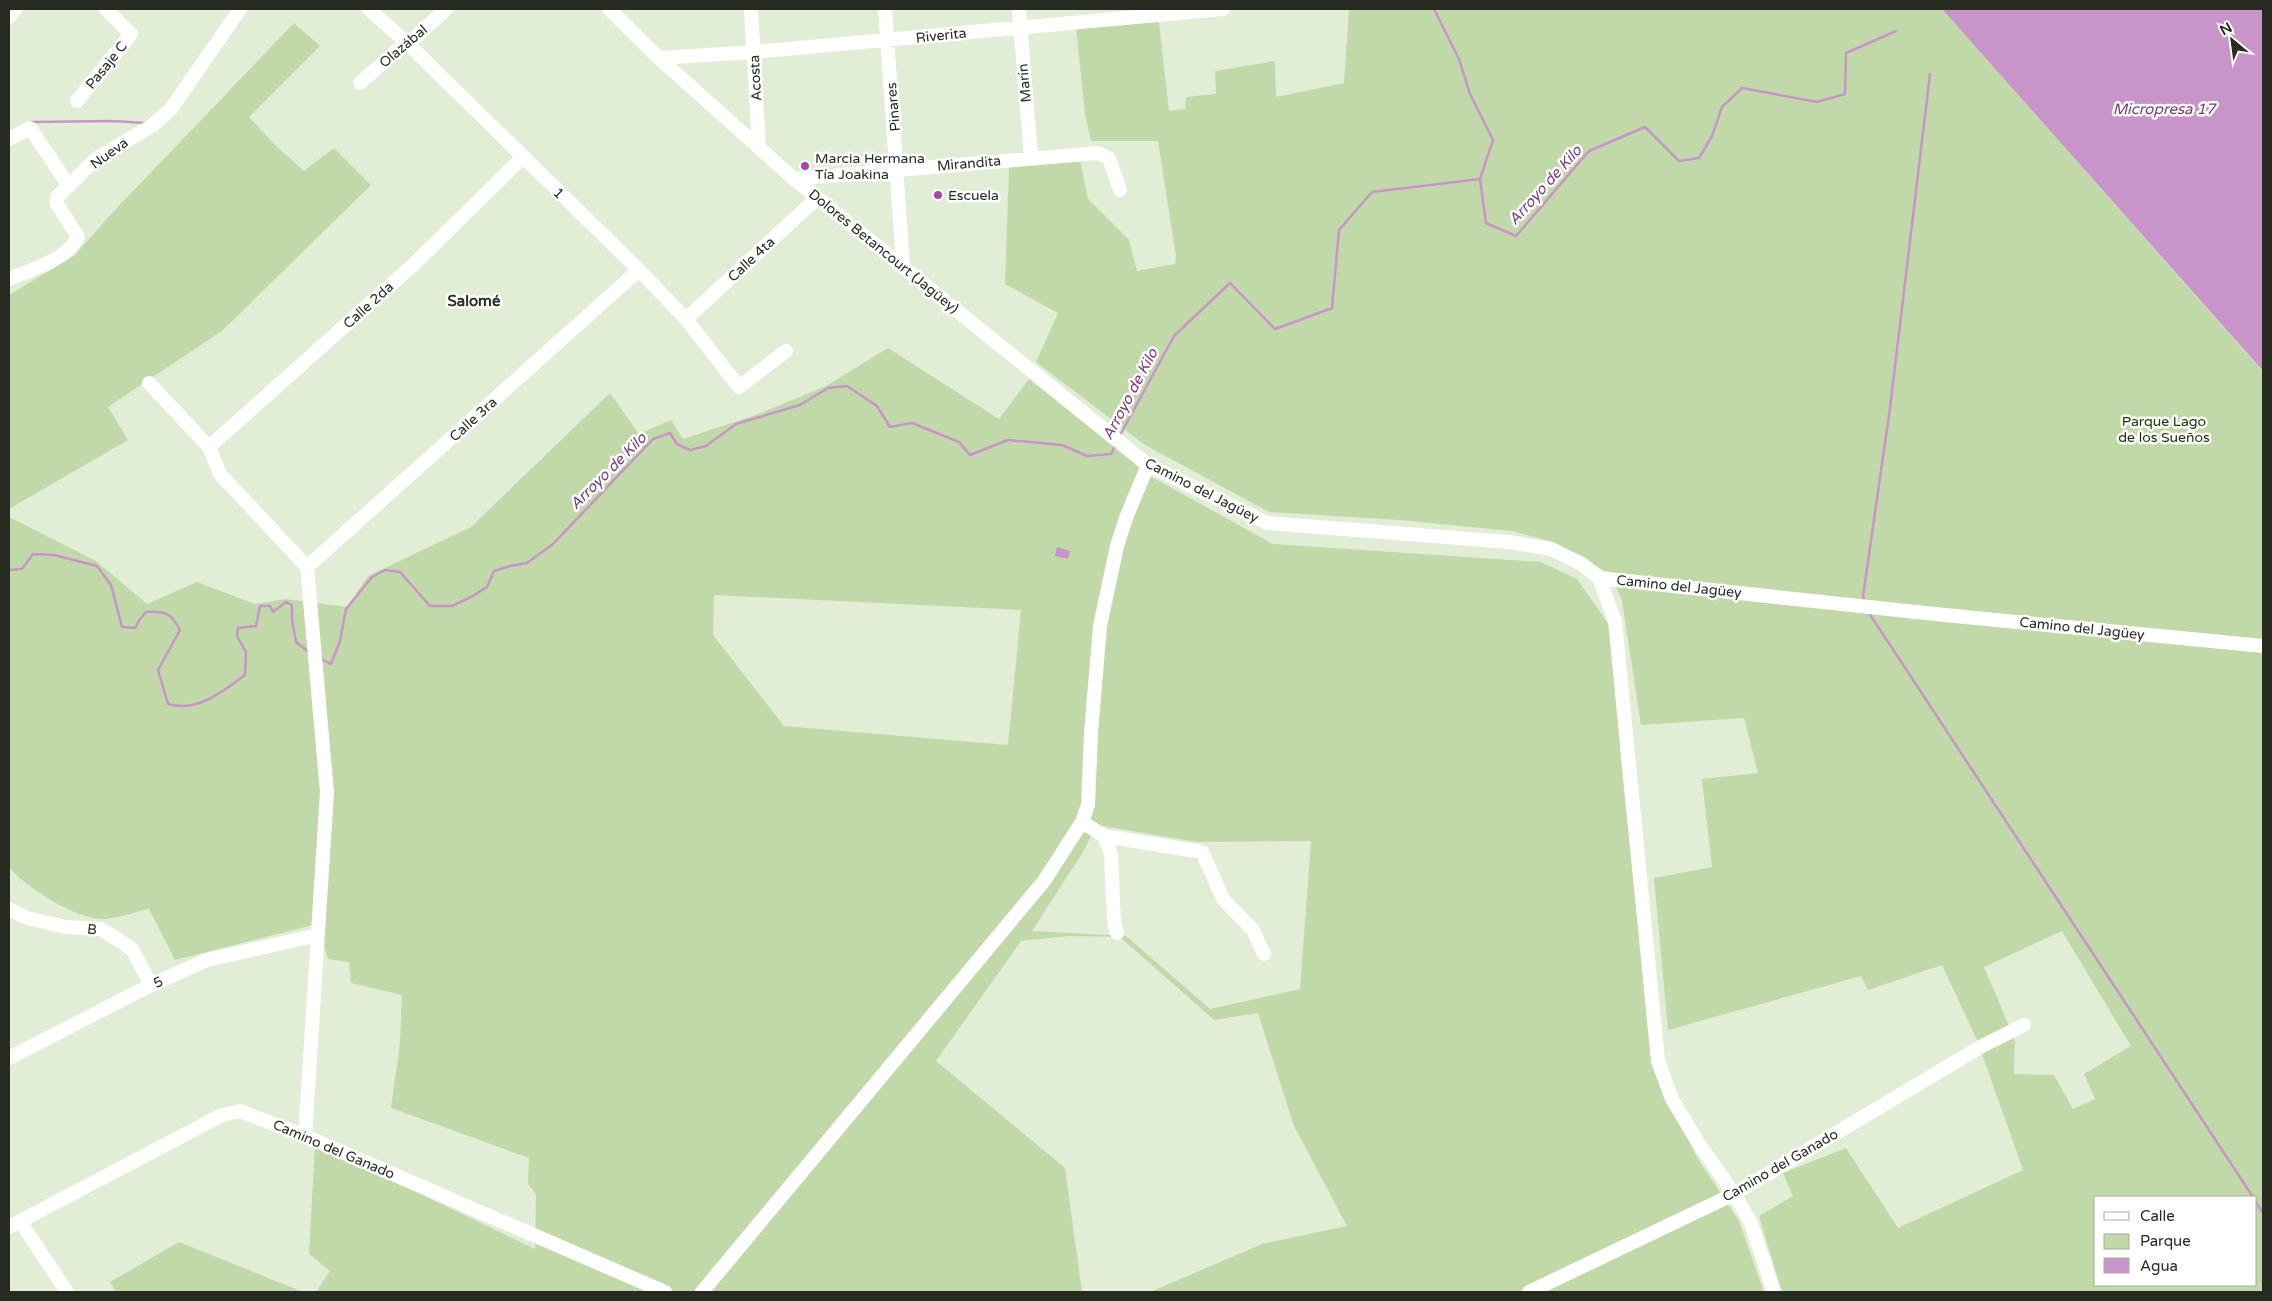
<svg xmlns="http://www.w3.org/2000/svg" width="2272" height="1301" viewBox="0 0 2272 1301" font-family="'Varela Round',sans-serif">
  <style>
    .green { fill: #c1d9a9; fill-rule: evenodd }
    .water { fill: #c994c9 }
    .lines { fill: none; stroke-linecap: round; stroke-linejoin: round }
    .stream { stroke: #c994c9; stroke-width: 2.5 }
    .minor { stroke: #fff; stroke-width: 14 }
    .poi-dot { fill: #a845ac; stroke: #fff; stroke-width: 2 }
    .labels { text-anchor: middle; stroke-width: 5; stroke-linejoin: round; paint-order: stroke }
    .street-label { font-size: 14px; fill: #262a21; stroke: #fff }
    .poi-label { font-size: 14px; fill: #262a21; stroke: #fff; text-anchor: start }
    .park-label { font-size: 14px; fill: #203302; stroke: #fff }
    .water-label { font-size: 15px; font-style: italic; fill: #793a7b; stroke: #fff }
    .neighbourhood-label { font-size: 15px; font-weight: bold; fill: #262a21; stroke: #fff }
  </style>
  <rect width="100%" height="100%" fill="#e1edd5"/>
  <path class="green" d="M1349,9h593l321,363v920h-481l-23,-76 34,-20 -10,-23 63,-25 52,80 125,-58 -46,-130 -35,-75 -74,25 -7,-14 -193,54 -14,-152 58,-11 -10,-88 56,-6 -14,-55 -103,7 -19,-124 -10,-26 -58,-33 -42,-11 -112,-11 -131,-8 -124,-67 -109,-83 22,-49 -53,-29 4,-118 71,-6 8,39 41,41 8,31 38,-7 1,-8 -18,-115h-67l-6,-27 -9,-87 83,-5 10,89 16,-2 1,-12 30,-3 -1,-23 60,-10 1,36 68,-14zM2062,931l69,115 -47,28 11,25 -22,10 -19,-34 -40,-1 1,-34 -31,-73zM2096,1197h160v88h-160z
    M294,23l26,23 -71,71 27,29 28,25 30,-23 37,37 -149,146 -114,76 20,33 -119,69v-214l66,-40 38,-43z
    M888,348l111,71 30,-40 121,97 123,68 268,18 36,17 35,50 9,132 31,300 44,95 43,65 25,71h-614l112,-48 85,-18 -53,-100 -36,-113 -44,7 -94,-83 -52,-1 -47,5 -85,120 129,107 17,124h-766l14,-21 -21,-17 6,-111 220,106 1,-55 -8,-10 1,-26 -138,-50 9,-65 2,-48 -51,-12 -2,-21 -21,-3 -11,-35 -142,36 -26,-51c-15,3 -32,10 -46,10 -26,1 -79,-33 -94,-52v-350l87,44 51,43 50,-22 58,22 31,-5 61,8 21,-31 103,-49 139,-134 29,41 32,-14 12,19 73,-24 70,-29zM714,595l307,15 -13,135 -224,-19 -71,-91zM1097,825l100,17 114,-1 -11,148 -90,20 -84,-73 -94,-5 51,-79z
    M179,1242l124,50h-187l-6,-10z"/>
  <path class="water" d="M1942,9h321v362z
    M1057,547l13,4 -2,8 -13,-3z"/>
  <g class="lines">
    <path class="stream" d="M1434,9l25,50 11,35 23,46 -13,39
      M31,122l82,-1 32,2
      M1119,437l55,-101 56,-53 45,46 57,-21 7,-78 33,-38 108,-13 6,44 30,13 73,-85 56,-24 34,34 20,-3 13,-22 10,-29 20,-19 75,14 28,-8 1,-41 50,-22
      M9,570l13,-1 11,-15 21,1 43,11 14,19 11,42 13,1 5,-9 6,-7c20,-1 25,1 34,18l-22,40 10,34c28,9 56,-13 77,-29l1,-23 -9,-16 1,-8 18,-2 4,-20h10l3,6 13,-10 6,3v15l4,22 14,11
      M1865,603l-2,-7 27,-188 40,-334
      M1869,613l384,584
      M319,658l12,6 9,-23 6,-32 26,-32 13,-7 15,2 30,34h22l19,-9 16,-10 7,-16 16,-5 17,-3 26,-19 100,-105 17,-6 7,11 13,6 16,-4 30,-22 64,-19 28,-17 19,-2 30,20 13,21 22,-4 47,19 11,13 38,-15 54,5 25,11 24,-2 5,-10
      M2256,1202l7,11"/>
    <path class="minor" d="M369,9l39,35 231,226 47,49 53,68 47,-36
      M609,9l50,49 135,121 354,286 119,58 242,19 42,7 31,15 17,14 336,36 328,32
      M751,9l8,139
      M885,9l18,256
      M1019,9l12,148
      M9,17l7,-8
      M659,58l95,-6 469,-43
      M360,83l42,-37 6,-2 38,-35
      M77,101l54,-67 -25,-25
      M9,139l21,-11 39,58
      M794,179l304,-26 11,5 11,32
      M9,279c24,-10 56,-18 69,-42l-21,-33v-7l39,-38 57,-34 18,-16 69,-100
      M686,319l131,-121
      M149,383l60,64 11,27 87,93 20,225 -22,344
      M209,447l203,-181 110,-108
      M307,567l332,-297
      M1599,578l16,43 43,440 14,38 27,45 35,50 17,29 23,69
      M1082,822l22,14 98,16 21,47 30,31 11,24
      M1104,836l7,18 3,68 3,11
      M9,909l18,9 39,9 35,2 31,20 19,36
      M9,1058l142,-73 56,-25 111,-25
      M20,1221l47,71
      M9,1227l213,-112 18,-4 65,25 360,156
      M702,1292l342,-411 38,-59 6,-17 3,-72 9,-107 17,-80 9,-28 22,-53
      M1529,1292l205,-98 248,-148 42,-21"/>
  </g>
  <g class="poi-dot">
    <circle cx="805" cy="166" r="5"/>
    <circle cx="938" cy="195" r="5"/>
  </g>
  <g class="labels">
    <g class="street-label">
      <text transform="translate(941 35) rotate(-6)" y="5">Riverita</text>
      <text transform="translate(403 46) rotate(-40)" y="5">Olazábal</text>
      <text transform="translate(106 65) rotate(-51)" y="5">Pasaje C</text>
      <text transform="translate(755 78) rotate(-93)" y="5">Acosta</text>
      <text transform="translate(1024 83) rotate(-95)" y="5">Marín</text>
      <text transform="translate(893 107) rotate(-95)" y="5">Pinares</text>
      <text transform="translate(109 153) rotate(-36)" y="5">Nueva</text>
      <text transform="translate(969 163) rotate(-5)" y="5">Mirandita</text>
      <text transform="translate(559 193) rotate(44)" y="5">1</text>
      <text transform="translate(884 251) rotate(39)" y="5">Dolores Betancourt (Jagüey)</text>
      <text transform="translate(751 259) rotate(-43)" y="5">Calle 4ta</text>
      <text transform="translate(368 305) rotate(-42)" y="5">Calle 2da</text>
      <text transform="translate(473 419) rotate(-42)" y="5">Calle 3ra</text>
      <text transform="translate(1202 490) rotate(27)" y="5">Camino del Jagüey</text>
      <text transform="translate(1679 586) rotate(6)" y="5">Camino del Jagüey</text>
      <text transform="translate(2082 628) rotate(6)" y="5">Camino del Jagüey</text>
      <text transform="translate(92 929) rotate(6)" y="5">B</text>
      <text transform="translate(158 982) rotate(-24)" y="5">5</text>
      <text transform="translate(334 1149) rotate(23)" y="5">Camino del Ganado</text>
      <text transform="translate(1780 1165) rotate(-30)" y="5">Camino del Ganado</text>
    </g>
    <g class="poi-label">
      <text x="815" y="163">Marcia Hermana<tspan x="815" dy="16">Tía Joakina</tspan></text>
      <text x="948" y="200">Escuela</text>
    </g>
    <g class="park-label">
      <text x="2164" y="426">Parque Lago<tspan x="2164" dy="16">de los Sueños</tspan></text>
    </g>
    <g class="water-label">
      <text x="2164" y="114">Micropresa 17</text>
      <text transform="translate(1545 185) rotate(-48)" y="5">Arroyo de Kilo</text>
      <text transform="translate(1130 394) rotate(-62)" y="5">Arroyo de Kilo</text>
      <text transform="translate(608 471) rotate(-45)" y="5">Arroyo de Kilo</text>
    </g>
    <g class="neighbourhood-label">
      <text x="474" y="306">Salomé</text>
    </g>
  </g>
  <rect width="2272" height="1301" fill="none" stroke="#262a21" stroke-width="20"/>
  <rect x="2094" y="1196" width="162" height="90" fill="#ffffff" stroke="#a8aaa6"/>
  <rect x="2104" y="1212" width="25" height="8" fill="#ffffff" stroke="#a8aaa6"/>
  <text x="2140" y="1221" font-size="15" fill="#262a21">Calle</text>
  <rect x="2104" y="1234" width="25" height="15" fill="#c1d9a9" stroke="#a8aaa6"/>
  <text x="2140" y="1246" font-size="15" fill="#262a21">Parque</text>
  <rect x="2104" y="1258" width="25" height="15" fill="#c994c9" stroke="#a8aaa6"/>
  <text x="2140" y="1271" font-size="15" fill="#262a21">Agua</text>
  <g transform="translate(2232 40) rotate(331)" stroke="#ffffff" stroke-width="4" paint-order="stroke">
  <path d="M0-4L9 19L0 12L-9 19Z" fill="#262a21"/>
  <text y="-8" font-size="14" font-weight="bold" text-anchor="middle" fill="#262a21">N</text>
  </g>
</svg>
